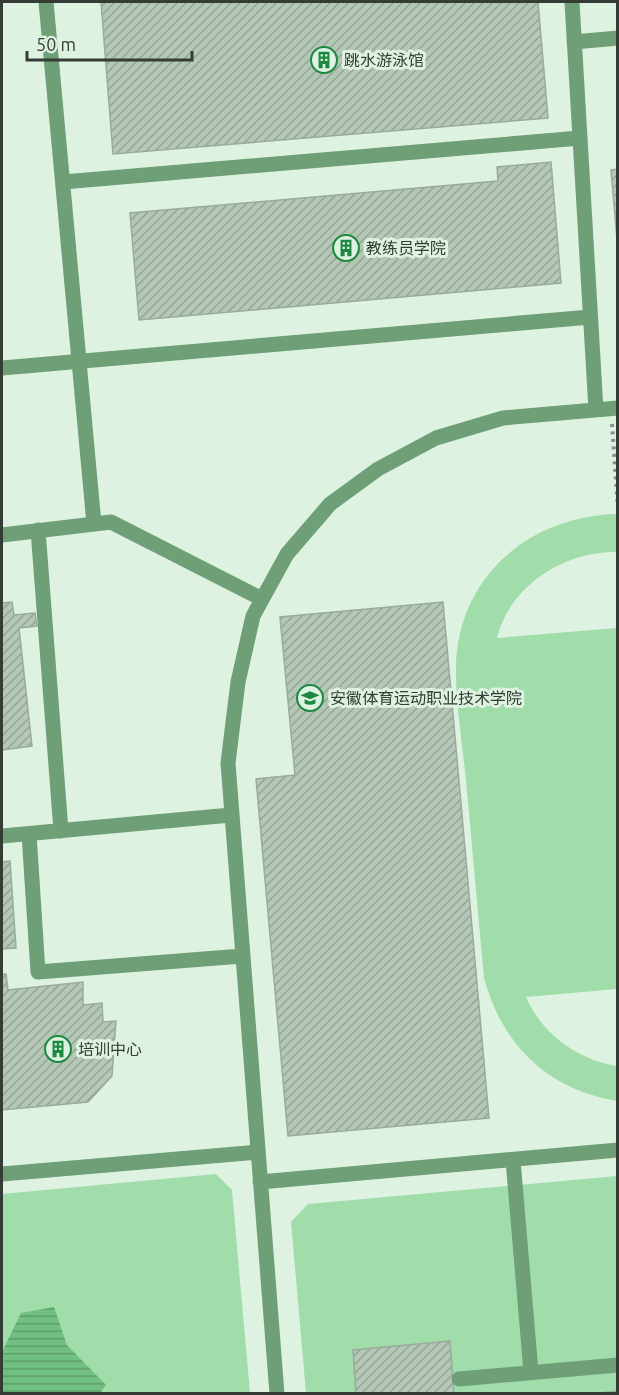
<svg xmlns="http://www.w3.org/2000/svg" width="619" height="1395" viewBox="0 0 619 1395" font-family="Ubuntu,'Noto Sans SC',sans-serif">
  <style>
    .grass { fill: #a0ddaa }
    .water { fill: url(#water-rules) }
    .building { fill: url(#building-hatch); stroke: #99ab9b; stroke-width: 1.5 }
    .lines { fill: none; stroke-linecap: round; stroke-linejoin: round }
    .path { stroke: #849186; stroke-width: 4; stroke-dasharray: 3 4.5; stroke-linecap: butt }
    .minor { stroke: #6e9f77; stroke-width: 15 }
    .labels { text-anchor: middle; stroke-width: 6; stroke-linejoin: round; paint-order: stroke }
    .poi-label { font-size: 16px; fill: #343c35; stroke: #def2e1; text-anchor: start }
  </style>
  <defs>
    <pattern id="water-rules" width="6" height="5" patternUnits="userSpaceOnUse" patternTransform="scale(1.5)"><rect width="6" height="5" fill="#72c081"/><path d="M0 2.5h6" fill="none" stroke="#5e9d6a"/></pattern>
    <pattern id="building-hatch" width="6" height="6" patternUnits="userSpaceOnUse" patternTransform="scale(1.5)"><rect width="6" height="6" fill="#b5c8b7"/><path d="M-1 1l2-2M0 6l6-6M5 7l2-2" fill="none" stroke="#94a496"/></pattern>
  </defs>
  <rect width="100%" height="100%" fill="#def2e1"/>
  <path class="grass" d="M617,514v38c-52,-1 -107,33 -120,86l120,-10v361l-91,8c16,37 52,63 91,69v35c-69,-11 -115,-56 -133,-123 -6,-62 -11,-124 -17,-186 -3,-39 -12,-88 -11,-127 3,-90 75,-149 161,-151z
    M216,1174l16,16 18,203 -248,1v-200z
    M617,1176v217h-311l-15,-171 17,-18z"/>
  <path class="water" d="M54,1307l13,38 39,40 -6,8h-98v-41l19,-39z"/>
  <path class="building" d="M101,2h437l10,116 -435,36z
    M551,162l10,121 -422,37 -9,-107 368,-32 -1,-14z
    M618,169v82l-7,-81z
    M12,602l2,13 21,-2 2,13 -18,2 13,118 -30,4v-147z
    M443,602l46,516 -201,18 -32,-357 39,-4 -15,-158z
    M10,861l6,87 -14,1v-87z
    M2,974h4l2,16 75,-8v23l19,-2 1,19 13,-1 -4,55 -24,26 -86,8z
    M450,1341l4,53h-98l-3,-44z
    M618,1391v3h-32z"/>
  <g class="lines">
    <path class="path" d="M612,424l6,85"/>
    <path class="minor" d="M46,2l48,522
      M572,2l24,408
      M574,42l44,-4
      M63,182l517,-44
      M2,368l588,-51
      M38,530l23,301
      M2,535l109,-13 151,77
      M29,834l9,138 204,-16
      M2,836l229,-21
      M513,1160l18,212
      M2,1174l256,-22
      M260,1182l358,-32
      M459,1379l159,-14
      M277,1394l-49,-631 10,-81 15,-66 34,-62 43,-50 48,-35 58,-31 67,-20 115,-10"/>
  </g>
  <defs>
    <symbol id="building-ring" viewBox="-11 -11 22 22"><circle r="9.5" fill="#def2e1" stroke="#1d8940" stroke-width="1.5"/><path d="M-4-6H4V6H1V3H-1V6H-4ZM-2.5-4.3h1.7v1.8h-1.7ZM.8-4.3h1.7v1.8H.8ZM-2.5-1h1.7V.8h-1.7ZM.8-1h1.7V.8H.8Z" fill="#1d8940"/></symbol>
    <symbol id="university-ring" viewBox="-11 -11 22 22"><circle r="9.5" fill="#def2e1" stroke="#1d8940" stroke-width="1.5"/><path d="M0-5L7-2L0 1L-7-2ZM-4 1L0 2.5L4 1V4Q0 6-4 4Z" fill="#1d8940"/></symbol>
  </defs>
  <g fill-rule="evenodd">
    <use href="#building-ring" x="309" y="45" width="30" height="30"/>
    <use href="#building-ring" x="331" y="233" width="30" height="30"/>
    <use href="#university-ring" x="295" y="683" width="30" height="30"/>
    <use href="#building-ring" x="43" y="1034" width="30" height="30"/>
  </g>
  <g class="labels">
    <g class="poi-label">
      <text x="344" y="66">跳水游泳馆</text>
      <text x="366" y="254">教练员学院</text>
      <text x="330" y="704">安徽体育运动职业技术学院</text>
      <text x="78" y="1055">培训中心</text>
    </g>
  </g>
  <rect width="619" height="1395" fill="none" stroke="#343c35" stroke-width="6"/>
  <path d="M27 51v9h165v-9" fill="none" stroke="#343c35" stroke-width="3"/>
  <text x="36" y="51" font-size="18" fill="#343c35" stroke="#def2e1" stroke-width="4.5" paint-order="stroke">50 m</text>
</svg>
